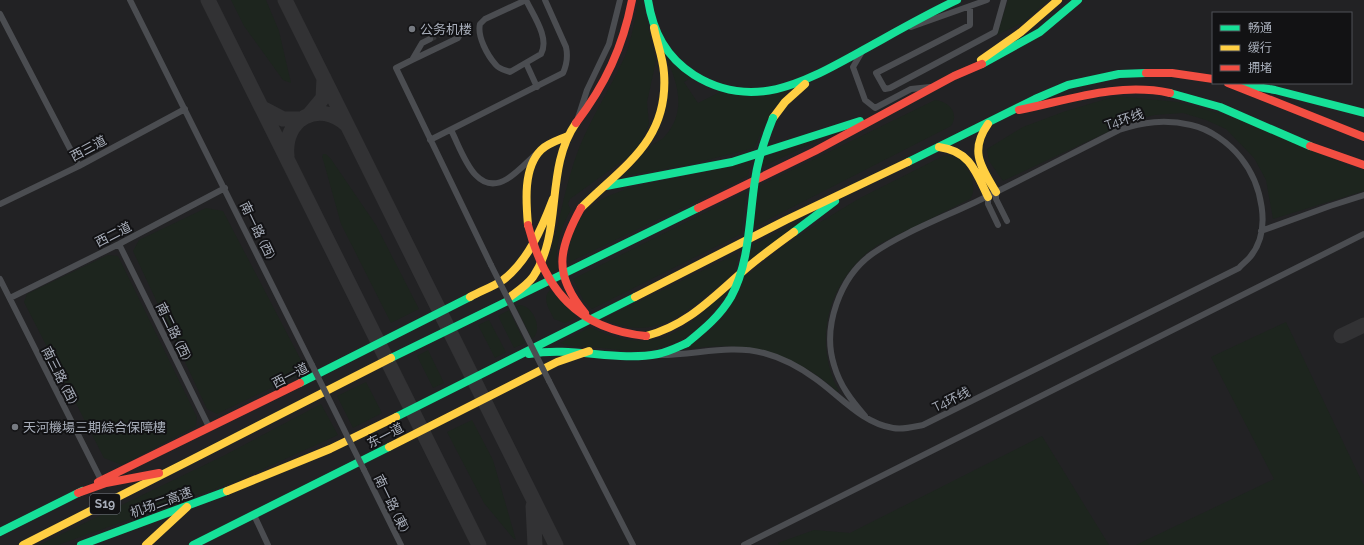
<svg xmlns="http://www.w3.org/2000/svg" width="1364" height="545" viewBox="0 0 1364 545" font-family="Raleway,'Noto Sans SC',sans-serif">
  <style>
    .built { fill: #222224; fill-rule: evenodd }
    .green { fill: #1d251e }
    .lines { fill: none; stroke-linecap: round; stroke-linejoin: round }
    .taxiway { stroke: #323234; stroke-width: 15 }
    .street-tunnel { stroke: #353638; stroke-width: 6; stroke-dasharray: 6 3; stroke-linecap: butt }
    .street { stroke: #4b4d51; stroke-width: 6 }
    .fast { stroke: #16e098; stroke-width: 8 }
    .slow { stroke: #ffcf43; stroke-width: 8 }
    .jam { stroke: #f24e42; stroke-width: 8 }
    .street-bridge { stroke: #4b4d51; stroke-width: 6 }
    .fast-bridge { stroke: #16e098; stroke-width: 8 }
    .jam-bridge { stroke: #f24e42; stroke-width: 8 }
    .poi-dot { fill: #767a81; stroke: #121214; stroke-width: 1.5 }
    .labels { text-anchor: middle; stroke-width: 4; stroke-linejoin: round; paint-order: stroke }
    .shield { fill: #121214; stroke: #7b7f88; stroke-width: 1 }
    .shield-label { font-size: 12px; font-weight: bold; fill: #a8aeba }
    .poi-label { font-size: 13px; fill: #a8aeba; stroke: #121214; text-anchor: start }
    .street-label { font-size: 13px; fill: #a8aeba; stroke: #121214 }
  </style>
  <rect width="100%" height="100%" fill="#181818"/>
  <path class="built" d="M0,0h1364v545h-1364zM1213,13h138v70h-138z"/>
  <path class="green" d="M231,0h35l13,31 12,52 -8,-3 -39,-54z
    M638,0h4l14,61 -9,41 2,22 -9,21 -12,12 -58,42 -2,5 3,6c-11,19 -17,38 -13,59l-8,5 -4,-6c13,-40 18,-81 33,-120 13,-32 32,-61 46,-92 7,-18 10,-37 13,-56z
    M1008,0h41l-25,22 -27,13z
    M665,56l26,22 -7,4 14,21 22,-11 18,3 52,-6 -19,23 -17,36 -66,17 -65,11c10,-9 19,-22 29,-31 4,-3 10,-5 13,-9 22,-25 13,-54 0,-80z
    M1116,96l62,6 55,15 121,51 10,2v21l-91,28 -7,-39 -12,-22 -28,-29 -20,-9 -23,-7 -28,2 -22,5 -130,61 -14,-20 -2,-12 36,-22 40,-15z
    M935,100c13,1 25,13 16,26l-199,102 5,-41z
    M816,139l1,2 -57,27 2,-10z
    M323,154h3l5,5 45,66 43,84 -28,14 -50,-99 -17,-61 -2,-6z
    M951,155c4,2 9,3 11,6 8,9 16,28 8,38 -21,10 -41,21 -62,31 -13,6 -29,13 -40,22 -41,34 -55,92 -29,139l-1,1c-45,-40 -91,-52 -150,-43l-1,-2 25,-18 14,-15 17,-35 38,-31 36,-24 43,-26 83,-42z
    M751,161l-3,15 -178,86c-5,-66 57,-74 106,-84 25,-5 50,-11 75,-17z
    M746,192l-5,42 -149,75 -9,-9 -10,-21z
    M206,208l17,3 80,153 -3,10 -83,40 -10,-5 -74,-158 6,-11z
    M799,222v1l-52,39 3,-16z
    M738,253c-1,5 -1,13 -4,18 -3,7 -21,19 -27,24 -33,28 -61,44 -104,24z
    M108,255l10,1 79,161 -1,9 -74,39 -18,-7 -80,-156 3,-8z
    M728,289c-18,36 -47,60 -90,62 -12,0 -24,-2 -36,-3 -14,-1 -29,0 -42,-5l30,-16c64,31 93,6 138,-38z
    M550,290l27,27 -12,6 -11,-4c-4,-9 -13,-20 -4,-29z
    M519,305c14,0 25,25 13,34l-16,-32z
    M509,310l16,33 -11,5 -16,-32z
    M489,320l17,32 -11,6 -17,-33z
    M1286,322l78,164v59h-228l138,-66 -63,-122z
    M428,350l16,33 -11,5 -16,-32z
    M366,382l16,31 -29,15 -16,-32z
    M321,404l17,31 -103,47 -177,63h-19l186,-90z
    M472,420l21,40 23,80 -3,-2 -29,-35 -37,-71z
    M1042,436l67,109h-330l-1,-2 36,-13 36,3z"/>
  <g class="lines">
    <path class="taxiway" d="M208,0l271,545
      M285,0l271,545
      M262,108l21,11h19
      M308,116l15,-18 1,-20
      M287,156c-4,-37 32,-57 60,-31
      M1341,336l23,-11
      M533,506l2,39"/>
    <path class="street-tunnel" d="M430,39l24,-12"/>
    <path class="street" d="M130,0l182,365
      M526,0c7,15 24,38 15,54l-31,18c-5,-2 -11,-3 -14,-7 -9,-10 -19,-29 -16,-41l5,-5z
      M970,6v19l-94,48 9,16 5,-1 105,-56 9,-32
      M0,14l79,152
      M911,27l76,-27
      M430,39l-8,4 -10,17 46,-22 3,-5 -4,-5 -3,-1
      M863,50l-10,17 12,33 10,8 36,-19 19,-2
      M412,60l-16,8 95,197
      M526,63l11,24
      M578,118l9,-28 22,-46 11,-44
      M451,130c11,21 24,68 56,49 10,-6 19,-16 28,-24
      M430,140l133,-67c4,-9 5,-17 3,-26l-21,-47
      M996,192v7l11,22
      M988,197v7l10,21
      M0,204l79,-38 106,-57
      M1261,231l69,-25 34,-11
      M119,244l90,183
      M0,279l101,201
      M10,298l109,-54 106,-56
      M661,355c35,0 69,-11 103,-2 19,5 37,15 52,26 24,17 46,44 77,49 10,2 20,-1 30,-3l316,-157c3,-4 8,-7 11,-11 23,-27 11,-74 -9,-99 -12,-15 -31,-29 -50,-33 -26,-6 -48,-3 -72,5 -44,22 -88,45 -133,67 -36,18 -81,34 -114,57 -32,23 -50,73 -38,111 6,21 18,36 31,51
      M549,381l84,164
      M364,470l37,75
      M254,515l14,30
      M744,545l620,-311"/>
    <path class="fast" d="M648,0c5,32 18,57 46,75 61,38 114,5 169,-25 31,-17 62,-35 94,-50
      M982,64l58,-32 38,-32
      M1235,83l40,7 89,23
      M1170,93l50,14 90,39
      M908,162l127,-63 33,-14 51,-11 27,-1
      M606,186l126,-24 128,-41
      M794,232l41,-31
      M529,354c44,-8 87,8 129,0 10,-2 20,-7 29,-11
      M391,358l307,-150
      M300,383l170,-86
      M396,417l239,-120
      M0,532l82,-41
      M81,545l146,-54
      M193,545l196,-98"/>
    <path class="slow" d="M981,60l40,-28 37,-32
      M773,118l12,-16 20,-18
      M988,124c-19,27 -7,43 8,68
      M939,147c31,4 37,25 49,50
      M581,208c42,-42 88,-67 83,-135 -1,-15 -7,-30 -10,-45
      M528,225c-2,-23 -5,-57 13,-75 7,-7 18,-10 27,-14
      M470,297c10,-6 23,-10 33,-17 25,-19 39,-52 50,-81
      M510,297c8,-6 17,-12 23,-20 31,-46 11,-108 43,-154
      M635,297l151,-77 122,-58
      M646,336c41,-11 64,-36 95,-63 17,-15 35,-28 53,-41
      M389,447l168,-85 32,-11
      M187,462l204,-104
      M227,491l103,-42 66,-32
      M23,545l164,-83
      M146,545l41,-38"/>
    <path class="jam" d="M1146,73h26l41,6
      M1228,83l136,54
      M1019,110c50,-10 99,-28 151,-17
      M576,123c29,-38 47,-76 56,-123
      M1310,146l54,19
      M698,208l117,-57 139,-75 28,-12
      M98,482l202,-99
      M78,493l28,-10 53,-10"/>
    <path class="street-bridge" d="M491,265l58,116
      M312,365l52,105"/>
    <path class="fast-bridge" d="M687,343c17,-14 33,-27 44,-46 19,-35 18,-79 24,-117 3,-22 10,-42 18,-62"/>
    <path class="jam-bridge" d="M581,208c-23,41 -28,67 4,105
      M528,225c17,65 49,104 118,111"/>
  </g>
  <g class="poi-dot">
    <circle cx="412" cy="29" r="4"/>
    <circle cx="15" cy="427" r="4"/>
  </g>
  <g class="labels">
    <rect class="shield" x="90" y="494" width="30" height="20" rx="3"/>
    <g class="shield-label">
      <text x="105" y="508">S19</text>
    </g>
    <g class="poi-label">
      <text x="420" y="34">公务机楼</text>
      <text x="23" y="432">天河機場三期綜合保障樓</text>
    </g>
    <g class="street-label">
      <text transform="translate(1124 119) rotate(-18)" y="5">T4环线</text>
      <text transform="translate(88 148) rotate(-28)" y="5">西三道</text>
      <text transform="translate(258 230) rotate(64)" y="5">南一路 (西)</text>
      <text transform="translate(113 234) rotate(-27)" y="5">西二道</text>
      <text transform="translate(174 331) rotate(64)" y="5">南二路 (西)</text>
      <text transform="translate(60 375) rotate(63)" y="5">南三路 (西)</text>
      <text transform="translate(290 375) rotate(-27)" y="5">西一道</text>
      <text transform="translate(951 399) rotate(-26)" y="5">T4环线</text>
      <text transform="translate(385 435) rotate(-27)" y="5">东一道</text>
      <text transform="translate(161 502) rotate(-20)" y="5">机场二高速</text>
      <text transform="translate(392 503) rotate(64)" y="5">南一路 (東)</text>
    </g>
  </g>
  <rect x="1212" y="12" width="140" height="72" fill="#121214" stroke="#4e5056"/>
  <rect x="1220" y="25" width="20" height="6" fill="#16e098" stroke="#4e5056"/>
  <text x="1248" y="32" font-size="12" fill="#a8aeba">畅通</text>
  <rect x="1220" y="45" width="20" height="6" fill="#ffcf43" stroke="#4e5056"/>
  <text x="1248" y="52" font-size="12" fill="#a8aeba">缓行</text>
  <rect x="1220" y="65" width="20" height="6" fill="#f24e42" stroke="#4e5056"/>
  <text x="1248" y="72" font-size="12" fill="#a8aeba">拥堵</text>
</svg>
